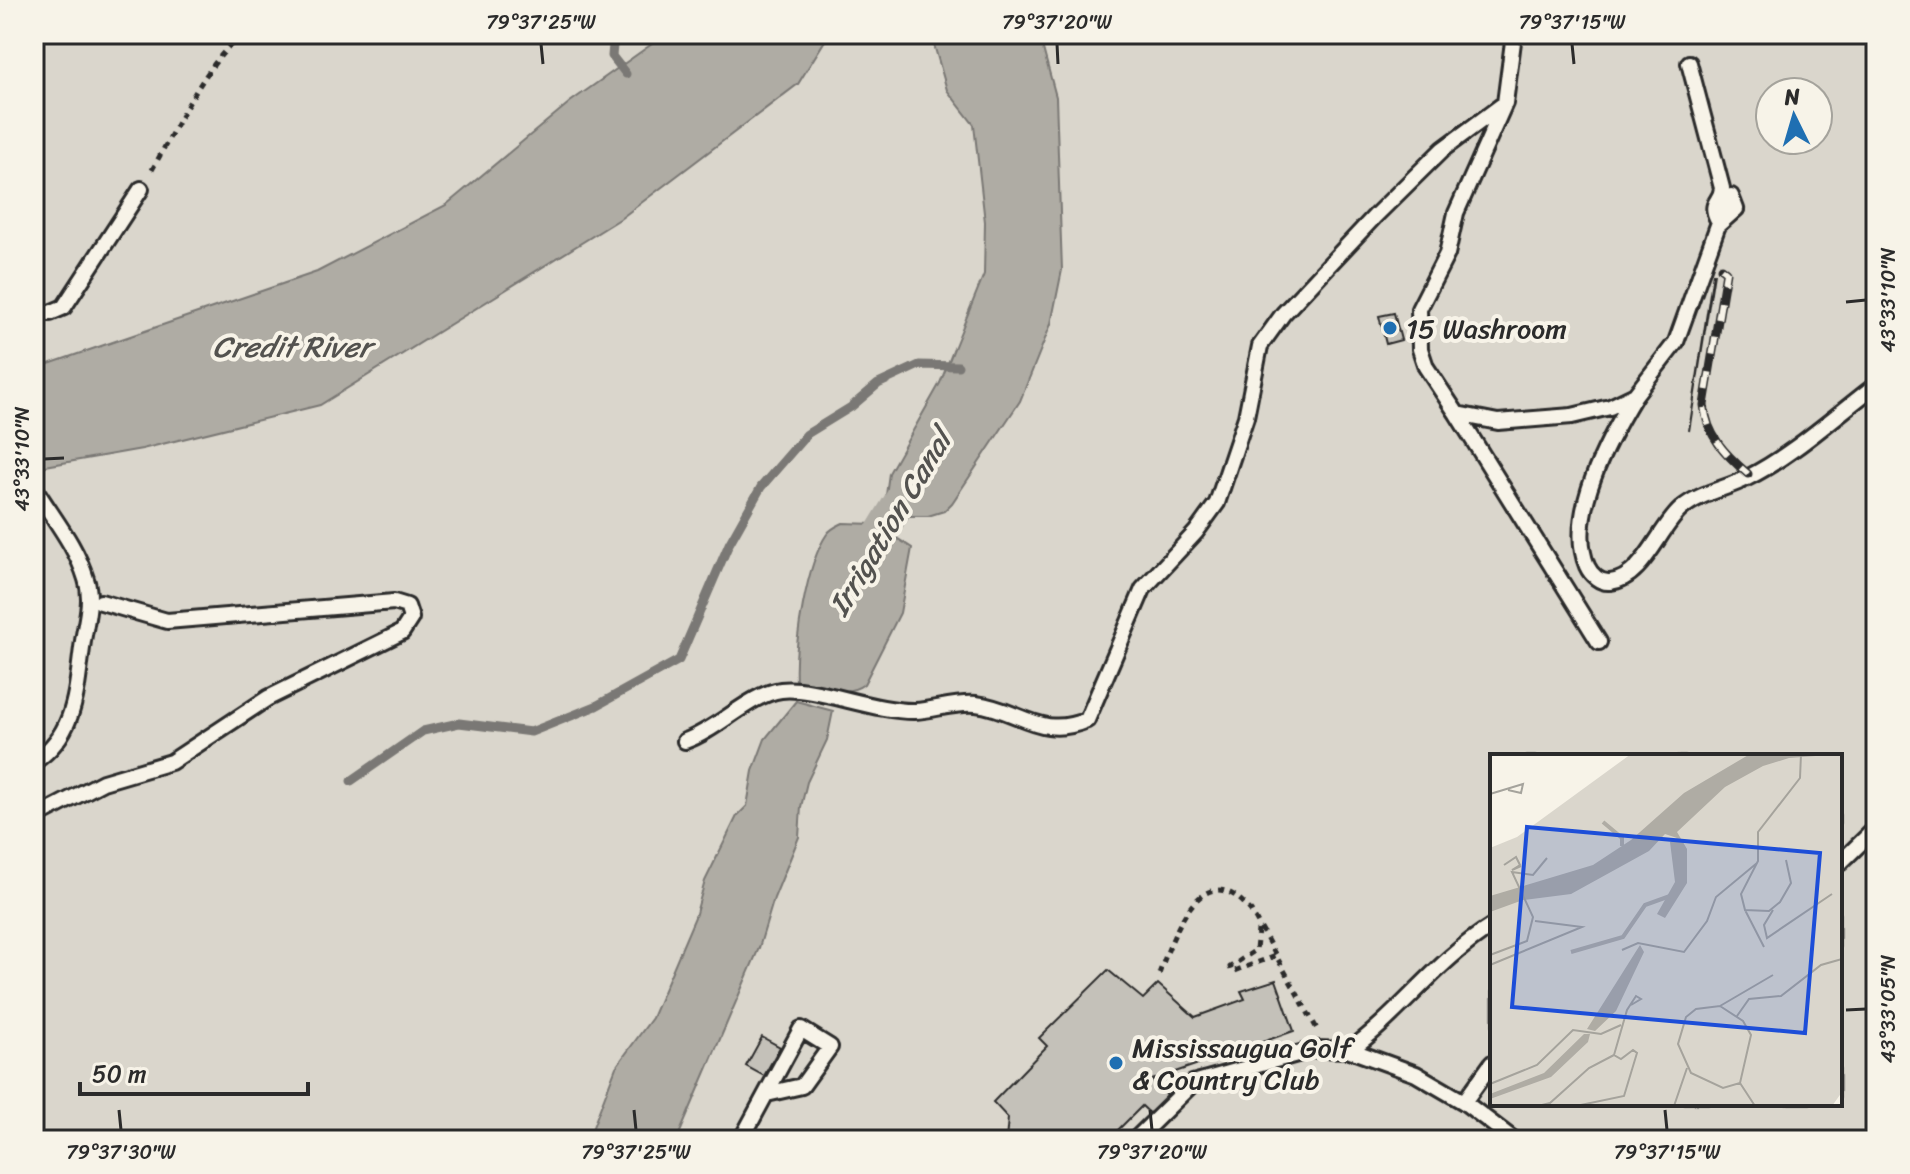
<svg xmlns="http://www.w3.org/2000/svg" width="1910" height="1174" viewBox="0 0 1910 1174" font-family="Sriracha,sans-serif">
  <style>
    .green { fill: #dad6cc; stroke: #82807c; stroke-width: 2; fill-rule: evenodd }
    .water { fill: #afaca4; stroke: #7a7874; stroke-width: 2 }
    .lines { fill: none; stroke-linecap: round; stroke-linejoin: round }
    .stream { stroke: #7a7874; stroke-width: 9 }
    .canal { stroke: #afaca4; stroke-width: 32 }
    .building { fill: #c4c1b9; stroke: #2b2b2b; stroke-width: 2 }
    .lane-casing { stroke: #2b2b2b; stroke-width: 20 }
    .path { stroke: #2b2b2b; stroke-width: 5; stroke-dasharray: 6 6; stroke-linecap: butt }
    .lane { stroke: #f7f3e8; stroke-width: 14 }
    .rail-casing { stroke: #2b2b2b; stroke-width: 9 }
    .rail { stroke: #f7f3e8; stroke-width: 6; stroke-dasharray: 18; stroke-linecap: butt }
    .ticks { fill: none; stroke: #2b2b2b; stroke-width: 3 }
    .poi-dot { fill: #1f6fb2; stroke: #f7f3e8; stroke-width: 3 }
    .labels { text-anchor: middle; stroke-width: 8; stroke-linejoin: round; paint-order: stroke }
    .poi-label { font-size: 28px; fill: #2b2b2b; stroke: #f7f3e8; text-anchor: start }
    .water-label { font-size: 30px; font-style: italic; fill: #53524f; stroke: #f7f3e8 }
    .inset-river { fill: none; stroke: #afaca4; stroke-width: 4 }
    .inset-road { fill: none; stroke: #a5a39c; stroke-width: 2 }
    .view { fill: #1d4ed8; fill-opacity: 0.15; stroke: #1d4ed8; stroke-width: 4 }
    .inset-edge { fill: none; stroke: #2b2b2b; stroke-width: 4 }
    .neatline { fill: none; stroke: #2b2b2b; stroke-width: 3 }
    .ticks-label { font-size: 20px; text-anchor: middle; fill: #2b2b2b }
  </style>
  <rect width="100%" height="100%" fill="#f7f3e8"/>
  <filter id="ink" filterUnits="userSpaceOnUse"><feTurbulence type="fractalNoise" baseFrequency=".0125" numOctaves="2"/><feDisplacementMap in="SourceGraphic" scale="16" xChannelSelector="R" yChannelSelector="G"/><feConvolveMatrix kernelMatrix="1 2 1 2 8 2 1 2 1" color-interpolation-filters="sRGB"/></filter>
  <g filter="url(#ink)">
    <path class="green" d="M34,34h1842v1106h-1842zM1770,92h48v48h-48zM1492,756h348v348h-348z"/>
    <path class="water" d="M666,34h163l-31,50 -178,135 -300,186 -178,44 -108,19v-99l283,-97 129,-67 124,-103z
      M931,34h108l17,63 6,173 -11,54 -31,77 -68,102 -8,8 -16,5h-21l-15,-8 -6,-13 3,-22 51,-90 44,-109 1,-52 -11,-97 -27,-35z
      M843,523l32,1 37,24 -12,65 -36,71c-19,15 -46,2 -68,-3 -2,-36 10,-117 31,-147 3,-5 10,-8 16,-11z
      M796,701l37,10 -6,29 -20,42 -6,25 -2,30 -25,61 -15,50 -81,189 -4,3h-86l28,-73 36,-49 43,-101 10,-36 32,-65 10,-10 6,-35 12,-32z"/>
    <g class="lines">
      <path class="stream" d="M614,34l-2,22 14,18
        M351,781l72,-50 36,-8 72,9 65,-26 83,-46 50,-116 32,-57 46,-53 44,-27 27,-23 41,-19 39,1"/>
      <path class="canal" d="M860,567l57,-94"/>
    </g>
    <path class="building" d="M1713,273h1l-25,158z
      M1394,313l7,27 -15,4 -7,-28z
      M1108,970l35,29 15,-15 37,33 50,-18 -4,-8 35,-11 18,51 -142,49 25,26 -17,17 -18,-17 -31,31 -5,-3 -6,6h-94l2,-22 -15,-16 54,-56 -8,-8z
      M762,1037l18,10 -16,29 -18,-10z"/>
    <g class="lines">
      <defs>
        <path id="lane" d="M1514,34l-9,69 -49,110 -9,41 -28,55 1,40 6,18 31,47 41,8 74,-6 38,-9 25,-12 41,-53 42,-117 18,-16 -5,-13 -14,22c-8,-16 4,-16 5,-30l-33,-125
          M34,312l16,1 14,-6 77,-118
          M1635,395c-26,43 -69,120 -48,171 4,9 13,17 23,16 33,-3 49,-54 71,-73 18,-16 45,-20 66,-31 46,-23 88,-62 129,-93
          M1457,414l142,228
          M34,487c18,30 42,58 52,92 7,20 0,42 -3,62 -7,47 -5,91 -49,121
          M685,741c34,-12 65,-47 96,-51 35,-4 93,22 134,21 19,-1 41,-9 61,-7 43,5 64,36 111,16l56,-131 53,-57 21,-29 29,-86 14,-71 23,-32 92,-98 68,-67 62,-46
          M34,818l69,-36 68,-20 97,-64 134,-66 9,-14 -4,-12 -13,-4 -227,19 -66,-19
          M1840,863l36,-35
          M1350,1050c51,-37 88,-91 142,-124
          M1464,1102l28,-39
          M741,1140l60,-111 29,18 -28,39 -31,7
          M1135,1140l58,-57 122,-34 35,1 66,24 48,28 50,38"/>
      </defs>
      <use href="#lane" class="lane-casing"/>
      <path class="path" d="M152,170c21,-37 57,-114 92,-136
        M1258,930l-2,20 -26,17 2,5 43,-16
        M1159,974c14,-37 42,-124 92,-63l66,118"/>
      <use href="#lane" class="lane"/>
      <defs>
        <path id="rail" d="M1721,268l5,4 -22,133c3,31 21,49 44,69"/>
      </defs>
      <use href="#rail" class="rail-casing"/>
      <use href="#rail" class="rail"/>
    </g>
  </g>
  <path class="ticks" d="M541,44l2,20M1057,44l1,20M1572,44l2,20M1846,302l20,-2M44,459l20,-1M1846,1010l20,-1M119,1110l2,20M634,1110l2,20M1150,1110l2,20M1665,1110l2,20"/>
  <g class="poi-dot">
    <circle cx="1390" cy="328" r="8"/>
    <circle cx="1116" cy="1063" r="8"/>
  </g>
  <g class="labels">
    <g class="poi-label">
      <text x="1406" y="338">15 Washroom</text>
      <text x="1132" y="1057">Mississaugua Golf<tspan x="1132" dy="32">&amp; Country Club</tspan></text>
    </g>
    <g class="water-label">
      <text x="292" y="357">Credit River</text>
      <text transform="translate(890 523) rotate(-59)" y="10">Irrigation Canal</text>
    </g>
  </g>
  <g transform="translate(1490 754)">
    <rect width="352" height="352" fill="#f7f3e8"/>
    <path d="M141,0h211v338l-10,14h-342v-258l27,-11z" fill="#dad6cc"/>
    <path d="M260,0h92l-53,4 -26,8 -38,21 -48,45 10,17v34l-22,35 -8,-4 18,-32 -5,-40 7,-4 -12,-4 -16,17 -78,43 -48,6 -33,12v-16l103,-31 38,-25 53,-47zM150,191l4,7 -28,59 -21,20 -8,-2zM94,280h6l-2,8 -37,35 -61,22v-5l54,-21z" fill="#afaca4"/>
    <path class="inset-river" d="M113,68l19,16v8M81,198l52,-15 22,-32 25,-9"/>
    <path class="inset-road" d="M0,40l33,-10 -2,9 -13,-3M296,106l5,23 -11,19 -11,9 -24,-1 -4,-16 17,-33v-29l42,-54 1,-24M14,111l12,-8 4,8 -8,5 9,-4M255,156l19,37M283,156l-9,15 3,13 65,-44M132,196l16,-7 46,9 23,-31 9,-24 41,-34M0,201l37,-14 6,-24 -21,-45 21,3 14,-17M0,211l92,-38 -47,-6M230,252l23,15 8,14 -11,48 -17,5 -32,-15 -13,-29 8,-27 10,-8zM230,252l53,-31M247,262l12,-17 32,-3 40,-31 21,-6M250,329l15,23M0,330l47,-19 36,-35 28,4 20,-9M48,352l12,-3 39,-35 25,-13M86,352l48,-10 13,-43 -4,-3 -12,9 -7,-4 13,-45 9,-14 5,3 -10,6M184,352l13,-38"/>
    <path class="view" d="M37,73l293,26 -15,180 -293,-26z"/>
    <rect width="352" height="352" class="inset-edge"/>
  </g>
  <rect width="1910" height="1174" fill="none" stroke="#f7f3e8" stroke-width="88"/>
  <g transform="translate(1794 116) rotate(355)"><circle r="38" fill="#f7f3e8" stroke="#a5a39c" stroke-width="2"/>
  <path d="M0-6L14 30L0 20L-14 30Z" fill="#1f6fb2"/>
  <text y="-12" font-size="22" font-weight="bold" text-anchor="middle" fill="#2b2b2b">N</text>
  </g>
  <path d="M80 1082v12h228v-12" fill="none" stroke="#2b2b2b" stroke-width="4"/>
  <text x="92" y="1082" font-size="24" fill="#2b2b2b" stroke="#f7f3e8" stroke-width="6" paint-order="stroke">50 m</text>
  <rect x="44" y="44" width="1822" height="1086" class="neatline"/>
  <g class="ticks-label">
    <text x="541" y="29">79°37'25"W</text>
    <text x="1057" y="29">79°37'20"W</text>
    <text x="1572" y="29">79°37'15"W</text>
    <text transform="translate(1888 300) rotate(-90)" y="7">43°33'10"N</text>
    <text transform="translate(22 459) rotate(-90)" y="7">43°33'10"N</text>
    <text transform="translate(1888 1009) rotate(-90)" y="7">43°33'05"N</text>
    <text x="121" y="1159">79°37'30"W</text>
    <text x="636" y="1159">79°37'25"W</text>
    <text x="1152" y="1159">79°37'20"W</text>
    <text x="1667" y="1159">79°37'15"W</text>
  </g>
</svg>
